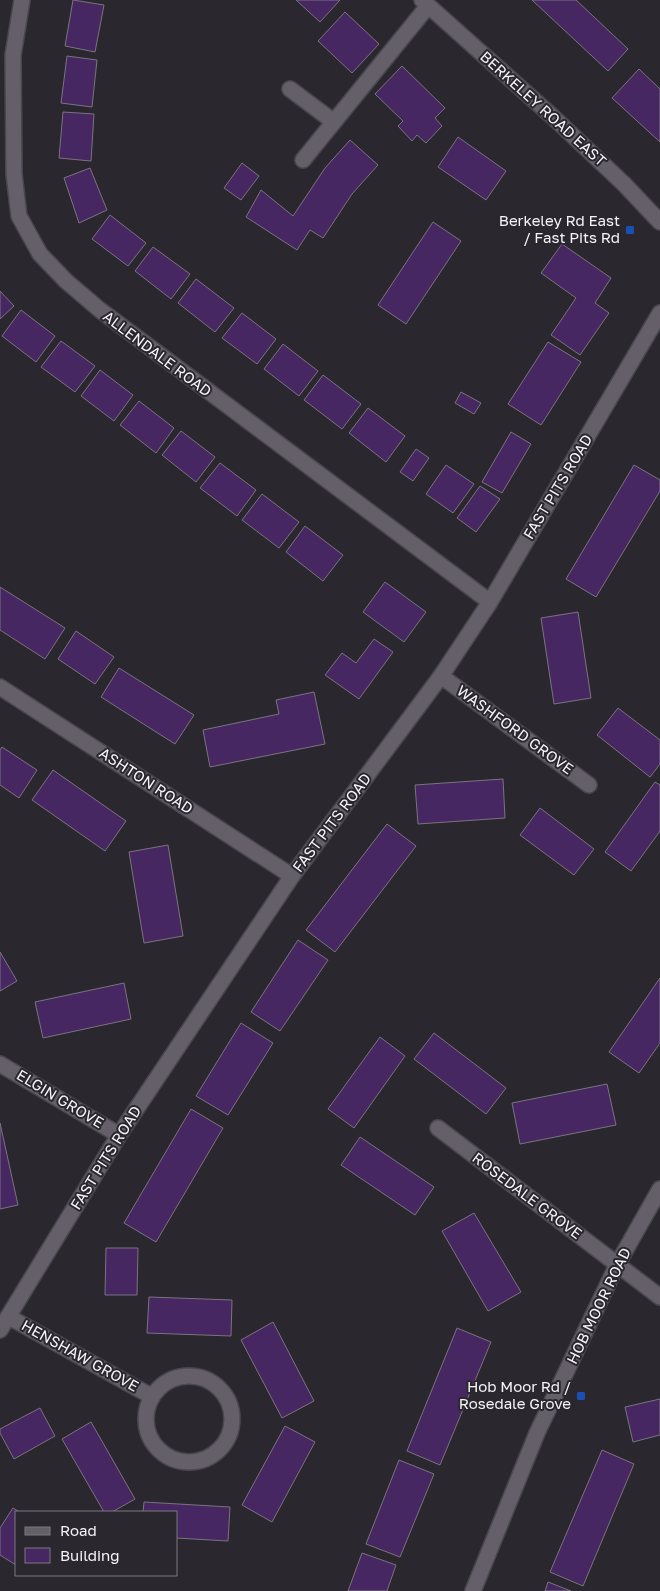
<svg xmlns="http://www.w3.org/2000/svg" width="660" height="1591" viewBox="0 0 660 1591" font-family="'Golos Text',sans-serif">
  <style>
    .building { fill: #472761; stroke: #79747e }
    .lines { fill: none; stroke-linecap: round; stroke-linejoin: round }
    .minor-casing { stroke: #49464d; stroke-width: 18 }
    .minor { stroke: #645f69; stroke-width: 15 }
    .transit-dot { fill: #1a4fb4; stroke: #2b272f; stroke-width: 2 }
    .labels { text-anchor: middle; stroke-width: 4; stroke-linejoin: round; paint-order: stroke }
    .street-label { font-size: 15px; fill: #f5f3f8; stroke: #2b272f }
    .poi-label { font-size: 15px; fill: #f5f3f8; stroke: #2b272f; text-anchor: end }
  </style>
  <rect width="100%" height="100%" fill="#2b272f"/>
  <path class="building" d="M73,0l31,5 -9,47 -30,-6z
    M296,0h44l-20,22z
    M532,0h44l52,49 -20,22z
    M345,12l34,32 -27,29 -34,-32z
    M67,56l30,4 -5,47 -31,-4z
    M402,66l43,42 -10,10 7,8 -16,17 -9,-8 -5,6 -14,-15 5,-5 -28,-27z
    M639,69l21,20v53l-48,-44z
    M63,112l31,2 -3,47 -32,-3z
    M458,137l48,34 -20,29 -48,-33z
    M350,140l28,25 -26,29 -29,44 -13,-8 -13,20 -51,-33 15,-27 32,26 32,-48z
    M242,163l17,13 -18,24 -17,-12z
    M90,168l17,42 -28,13 -15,-45z
    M110,215l36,28 -18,23 -36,-27z
    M433,222l28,19 -55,83 -28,-19z
    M562,244l49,34 -16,25 14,10 -29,42 -29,-20 25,-37 -35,-25z
    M153,247l37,27 -19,25 -36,-28z
    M196,279l38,29 -19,24 -37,-29z
    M0,291l14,15 -14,13z
    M21,310l34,26 -19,26 -34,-26z
    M242,313l34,26 -19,25 -35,-26z
    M61,341l34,25 -20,26 -34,-25z
    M548,342l33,20 -40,63 -33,-21z
    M283,344l35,27 -19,25 -35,-27z
    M100,370l33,25 -19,26 -33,-25z
    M323,375l38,29 -19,25 -38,-29z
    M461,392l20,11 -7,11 -19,-11z
    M139,401l35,27 -18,25 -36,-28z
    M368,408l37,28 -19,26 -37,-29z
    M181,431l34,26 -19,25 -34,-27z
    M511,432l20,12 -29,49 -20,-11z
    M416,449l13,9 -16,23 -13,-9z
    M220,463l36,27 -19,26 -37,-28z
    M446,465l28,19 -21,29 -27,-19z
    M634,465l26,15v11l-64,106 -30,-18z
    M480,486l20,13 -24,33 -19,-14z
    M262,494l37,28 -20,26 -37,-28z
    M305,526l38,29 -20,26 -37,-29z
    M385,582l41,30 -22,30 -41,-30z
    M0,587l65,41 -20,31 -45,-29z
    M578,612l13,86 -37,6 -13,-86z
    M76,631l38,26 -19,27 -37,-25z
    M374,639l19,13 -34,47 -34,-24 17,-22 14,10z
    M119,668l75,47 -19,29 -74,-47z
    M314,692l11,52 -115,23 -7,-37 76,-16 -3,-14z
    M618,708l42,32v24l-10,13 -53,-42z
    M2,747l35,23 -18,28 -19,-13v-35z
    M53,770l73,51 -21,30 -73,-51z
    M503,779l2,39 -87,6 -3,-39z
    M655,782l5,3v46l-29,40 -26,-19z
    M540,808l54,41 -20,26 -54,-40z
    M387,824l29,22 -81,106 -29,-22z
    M168,845l15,91 -39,7 -15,-91z
    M298,940l30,20 -48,71 -29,-19z
    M0,952l17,29 -17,10z
    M660,978v65l-21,30 -30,-21z
    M124,983l7,36 -88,19 -8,-36z
    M241,1023l32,20 -45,72 -32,-19z
    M434,1033l72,55 -20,26 -72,-55z
    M380,1037l25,19 -51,72 -26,-19z
    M607,1084l9,41 -96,19 -8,-41z
    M191,1109l32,19 -67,114 -32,-19z
    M0,1123l18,82 -18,4z
    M360,1137l74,50 -19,28 -74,-50z
    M474,1213l47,79 -33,19 -46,-80z
    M106,1248h32l-1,47h-32z
    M149,1297l83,3 -1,36 -84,-3z
    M273,1322l41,79 -32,17 -41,-78z
    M457,1328l34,14 -51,123 -33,-14z
    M660,1399v36l-27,7 -8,-35z
    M40,1408l15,28 -41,23 -14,-26v-4z
    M91,1422l44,77 -23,13h-8l-42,-73z
    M285,1426l30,16 -43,80 -30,-17z
    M602,1450l32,14 -51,122 -33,-14z
    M399,1460l35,14 -34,83 -34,-13z
    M144,1502l86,5 -2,34 -52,-3v-26h-33z
    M13,1508l7,4h-4v53l-16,-10v-27z
    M362,1553l34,12 -9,26h-39z
    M548,1582l23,9h-26z"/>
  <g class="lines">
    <defs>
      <path id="minor" d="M22,0l-9,55 1,119 5,42 21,38 26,27 34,29 390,292
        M422,0l131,117 71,67 36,38
        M290,89l44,33
        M303,160l125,-154
        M441,676l148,109
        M0,687l292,189
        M0,1064l119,71
        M438,1128l222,169
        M9,1317l142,79
        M0,1330l119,-195 173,-259 149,-200 49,-74 170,-289
        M146 1419a43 43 0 1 1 86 0a43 43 0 1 1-86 0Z
        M473,1591l64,-158 80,-168 43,-76"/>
    </defs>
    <use href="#minor" class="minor-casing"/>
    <use href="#minor" class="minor"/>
  </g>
  <g class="transit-dot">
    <rect x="625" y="225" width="10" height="10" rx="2.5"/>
    <rect x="576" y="1391" width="10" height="10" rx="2.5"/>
  </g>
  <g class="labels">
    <g class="street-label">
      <text transform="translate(543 109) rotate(42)" y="5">BERKELEY ROAD EAST</text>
      <text transform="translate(157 354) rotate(37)" y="5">ALLENDALE ROAD</text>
      <text transform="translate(558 487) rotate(-59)" y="5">FAST PITS ROAD</text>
      <text transform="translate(515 730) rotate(36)" y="5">WASHFORD GROVE</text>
      <text transform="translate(146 781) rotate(33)" y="5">ASHTON ROAD</text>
      <text transform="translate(332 823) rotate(-53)" y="5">FAST PITS ROAD</text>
      <text transform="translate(60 1099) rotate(31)" y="5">ELGIN GROVE</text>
      <text transform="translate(106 1158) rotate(-58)" y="5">FAST PITS ROAD</text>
      <text transform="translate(527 1196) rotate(37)" y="5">ROSEDALE GROVE</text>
      <text transform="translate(599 1306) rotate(-64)" y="5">HOB MOOR ROAD</text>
      <text transform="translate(80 1356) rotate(29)" y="5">HENSHAW GROVE</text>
    </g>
    <g class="poi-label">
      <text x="620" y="226">Berkeley Rd East<tspan x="620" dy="17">/ Fast Pits Rd</tspan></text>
      <text x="571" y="1392">Hob Moor Rd /<tspan x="571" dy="17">Rosedale Grove</tspan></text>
    </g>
  </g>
  <rect x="15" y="1511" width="162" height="65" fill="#2b272f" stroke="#7c797f"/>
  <rect x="25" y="1527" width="25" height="8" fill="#645f69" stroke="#7c797f"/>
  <text x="60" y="1536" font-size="15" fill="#f5f3f8">Road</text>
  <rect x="25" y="1548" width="25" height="15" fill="#472761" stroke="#7c797f"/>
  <text x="60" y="1561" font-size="15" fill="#f5f3f8">Building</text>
</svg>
